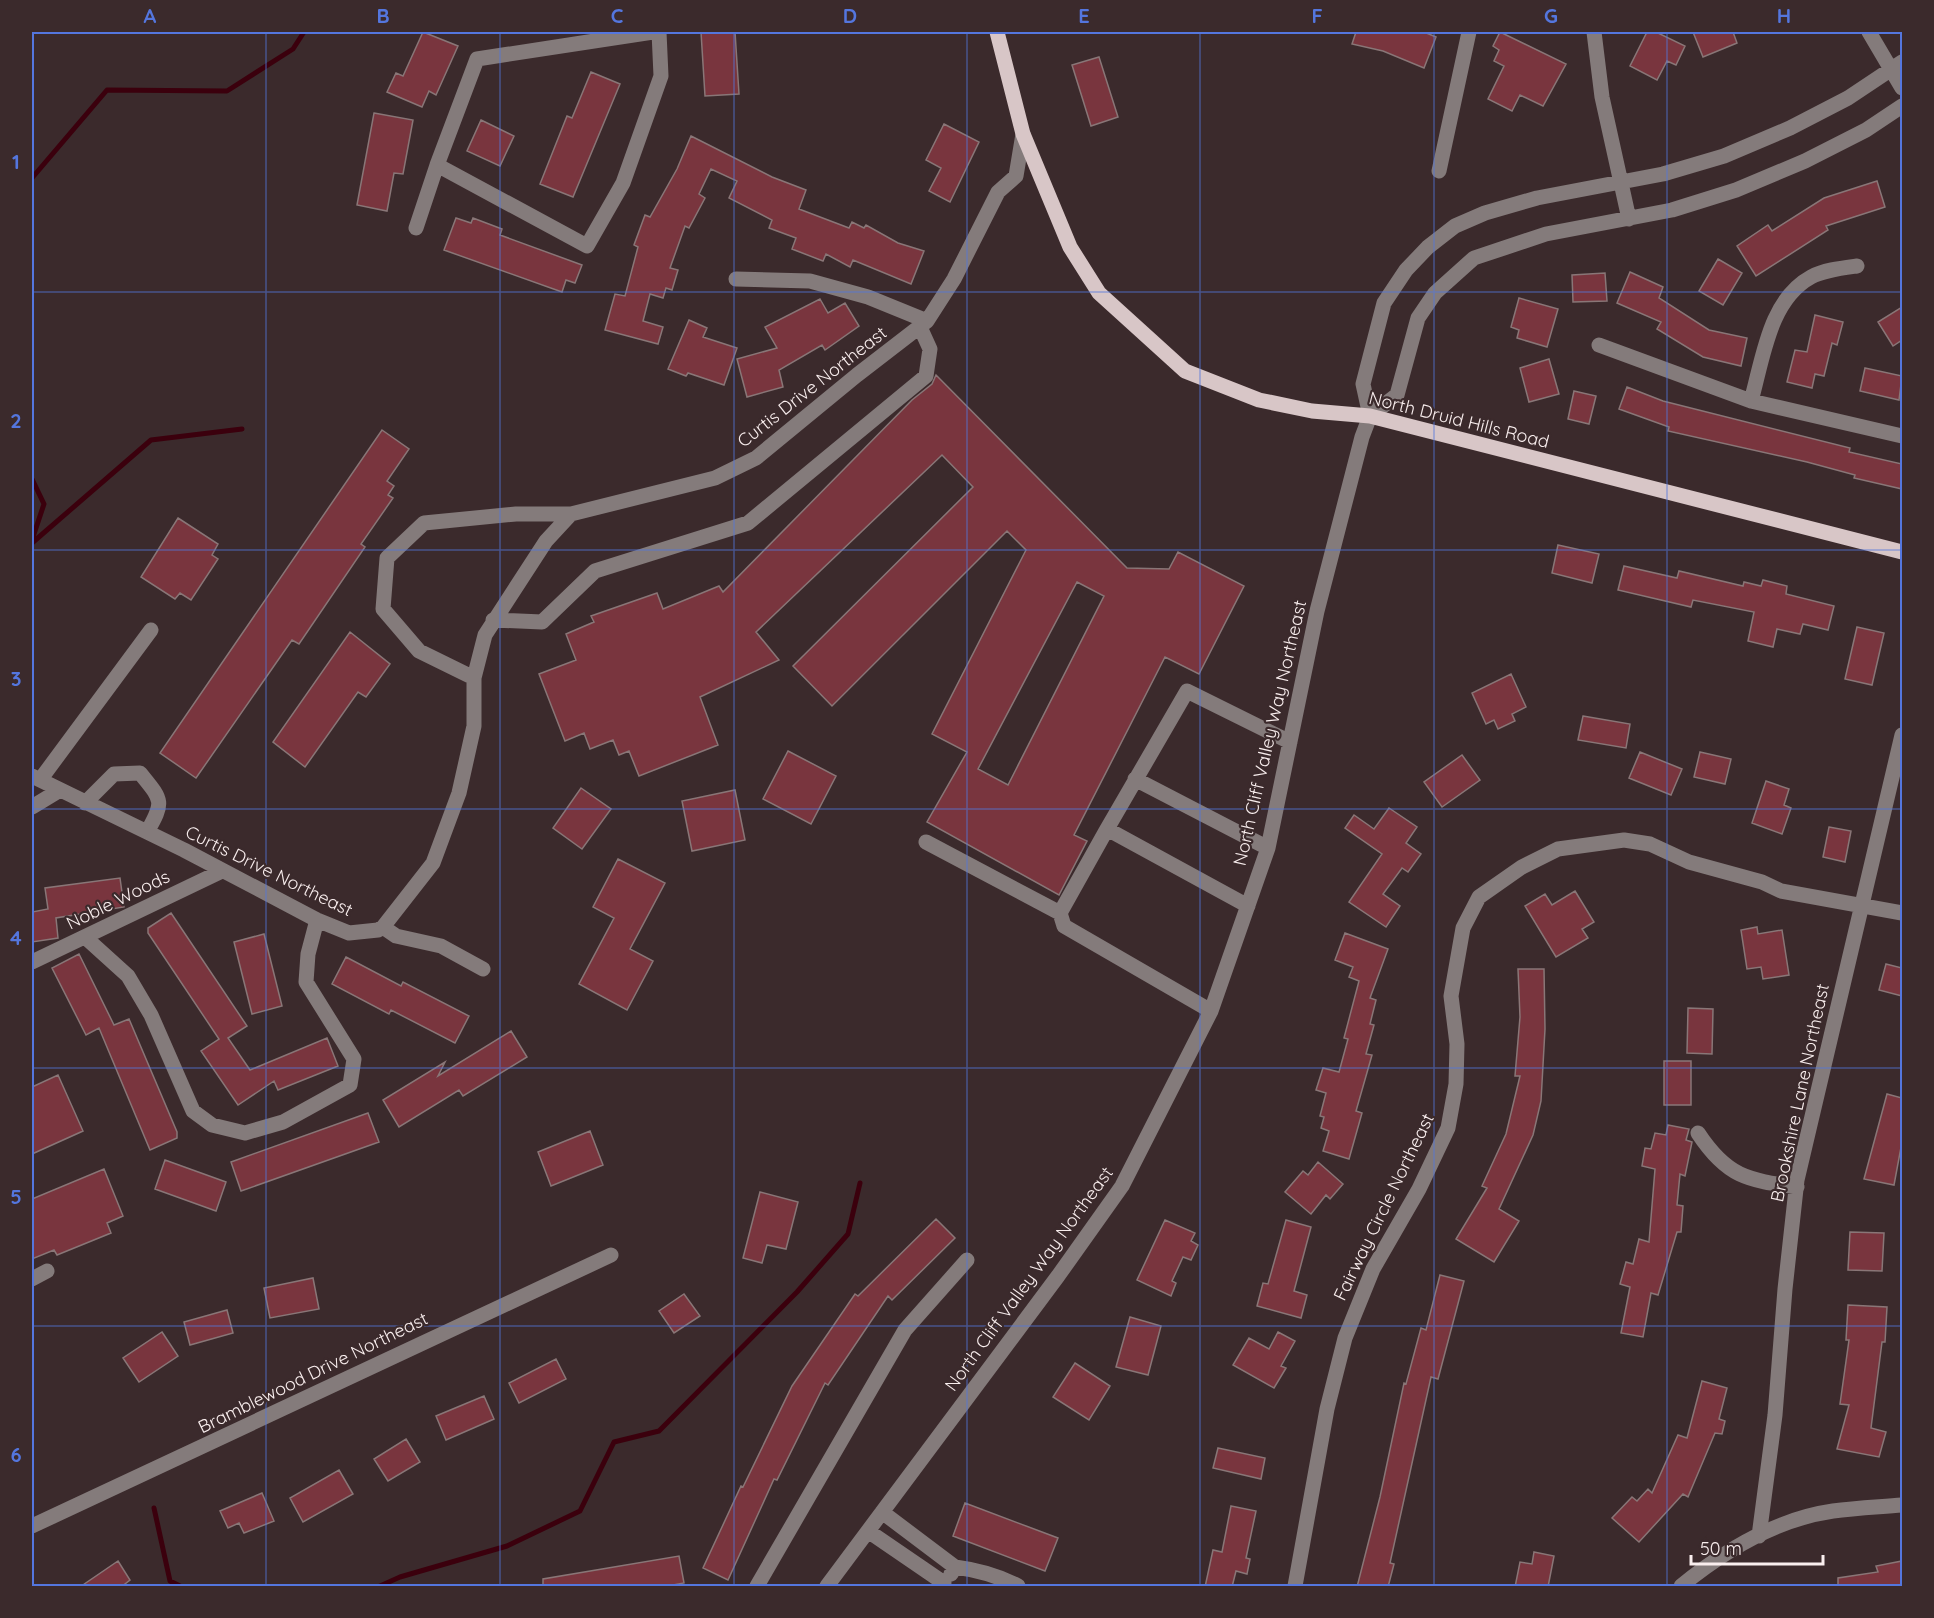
<svg xmlns="http://www.w3.org/2000/svg" width="1934" height="1618" viewBox="0 0 1934 1618" font-family="Quicksand,sans-serif">
  <style>
    .lines { fill: none; stroke-linecap: round; stroke-linejoin: round }
    .stream { stroke: #3b000d; stroke-width: 5 }
    .building { fill: #79353e; stroke: #897677; stroke-width: 1.5; fill-rule: evenodd }
    .minor { stroke: #847b7b; stroke-width: 15 }
    .major { stroke: #d8c6c7; stroke-width: 15 }
    .grid { fill: none; stroke: #5476de; stroke-width: 1.5; stroke-opacity: 0.55 }
    .labels { text-anchor: middle; stroke-width: 4.5; stroke-linejoin: round; paint-order: stroke }
    .street-label { font-size: 18px; fill: #f9eeee; stroke: #3b2a2c }
    .neatline { fill: none; stroke: #5476de; stroke-width: 2 }
    .grid-label { font-size: 20px; text-anchor: middle; font-weight: bold; fill: #5476de }
  </style>
  <rect width="100%" height="100%" fill="#3b2a2c"/>
  <g class="lines">
    <path class="stream" d="M32,178l75,-88 120,1 66,-42 11,-17
      M32,479l12,25 -12,36
      M32,543l119,-103 91,-11
      M154,1508l16,73 10,5
      M380,1586l20,-9 107,-31 73,-35 34,-69 45,-11 138,-139 51,-58 12,-51"/>
  </g>
  <path class="building" d="M423,32l35,14 -22,49 -7,-4 -7,16 -35,-15 9,-19 7,3z
    M701,32h34l4,62 -34,2z
    M1356,32h68l12,5 -12,31 -41,-17 -31,-7z
    M1500,32l66,32 -23,42 -23,-11 -8,16 -24,-12 16,-33 -10,-5 5,-11 -6,-4z
    M1647,32h9l29,14 -9,19 -9,-4 -10,19 -27,-14z
    M1693,32h40l4,11 -34,14z
    M1099,57l19,60 -27,9 -19,-61z
    M591,72l29,12 -47,113 -33,-13 27,-68 5,2z
    M374,113l39,7 -10,54 -9,-1 -7,38 -30,-6z
    M481,120l33,16 -14,30 -33,-15z
    M944,124l35,18 -29,60 -21,-11 12,-23 -15,-8z
    M691,136l81,41 34,13 -7,19 50,19 3,-6 12,6 2,-3 32,18 26,8 -13,33 -58,-24 -3,7 -24,-13 -3,7 -31,-12 4,-11 -27,-10 3,-8 -43,-22 8,-17 -26,-12 -12,25 6,4 -16,30 -4,-2 -15,42 8,2 -6,20 -6,-2 -3,10 -13,-4 -7,27 20,6 -5,17 -53,-14 10,-36 10,2 13,-49 -4,-2 11,-30 5,2 27,-48z
    M1877,181l8,26 -59,19 2,4 -72,46 -19,-30 31,-21 4,6 52,-33z
    M456,218l15,5 2,-5 29,11 -2,6 82,30 -7,18 -9,-3 -4,12 -118,-42z
    M1718,259l24,14 -19,32 -24,-14z
    M1630,272l33,15 -4,11 50,32 38,8 -6,28 -38,-9 -46,-28 4,-7 -44,-19z
    M1605,273l2,28 -34,1 -1,-27z
    M1519,298l39,11 -11,38 -30,-9 2,-8 -8,-3z
    M820,299l8,14 17,-10 14,23 -34,24 -3,-5 -43,25 4,17 -36,10 -10,-38 40,-11 -12,-21z
    M1902,307v33l-9,6 -15,-24z
    M1815,315l28,7 -6,23 -5,-2 -8,33 -9,-2 -3,14 -25,-6 8,-32 12,2z
    M689,320l18,8 -4,9 34,11 -13,37 -36,-12 -2,3 -18,-7z
    M1549,359l10,35 -30,8 -9,-34z
    M1865,368l37,8 -3,24 -39,-9z
    M936,375l191,193 42,1 9,-17 66,34 -45,88 -34,-17 -91,178 13,6 -28,54 -132,-73 40,-70 -35,-18 94,-184 -19,-19 -175,175 -39,-40 180,-179 -31,-32 -186,177 23,28 -79,37 18,48 -79,31 -10,-25 -10,4 -6,-15 -23,9 -6,-16 -19,8 -26,-67 37,-14 -10,-26 28,-12 -3,-6 66,-23 6,16 56,-23 4,6 189,-192 20,-16zM1077,582l27,14 -96,189 -30,-16z
    M1627,387l36,14 187,47 -1,4 53,12v25l-48,-11 1,-3 -48,-13 -139,-31 1,-4 -50,-18z
    M1574,391l22,5 -7,28 -21,-5z
    M382,430l27,19 -22,32 7,5 -6,9 5,3 -32,46 4,3 -66,97 -7,-4 -96,138 -36,-25z
    M178,518l40,26 -6,11 6,4 -27,41 -11,-7 -5,6 -34,-22z
    M1558,545l41,9 -7,29 -40,-10z
    M1624,566l53,12 2,-7 64,15 1,-4 17,4 2,-6 24,6 -1,8 48,12 -6,24 -25,-6 -3,10 -23,-5 -4,18 -25,-6 6,-29 -61,-12 -2,7 -73,-17z
    M1857,627l27,6 -12,52 -27,-6z
    M350,632l40,32 -24,33 -8,-5 -53,75 -32,-25z
    M1511,674l15,33 -14,7 3,7 -17,8 -4,-9 -8,4 -14,-31z
    M1583,716l47,8 -4,24 -48,-8z
    M788,751l48,25 -25,48 -48,-25z
    M1640,752l42,17 -11,26 -42,-17z
    M1700,752l31,7 -6,25 -31,-7z
    M1462,755l18,25 -38,27 -18,-25z
    M1766,781l23,8 -5,16 7,3 -9,26 -30,-11z
    M581,788l30,21 -29,40 -29,-21z
    M735,790l10,50 -53,11 -10,-50z
    M1389,808l28,19 -11,16 15,11 -13,18 -6,-4 -19,26 17,12 -14,21 -37,-25 33,-48 -37,-26 9,-13 20,14z
    M1829,827l22,4 -6,31 -22,-5z
    M618,859l47,24 -35,66 23,12 -26,49 -48,-26 35,-66 -21,-11z
    M120,878l4,29 -68,11 2,20 -26,4v-30l16,-3 -3,-21z
    M1575,891l19,31 -12,7 6,9 -32,19 -31,-51 20,-12 7,11z
    M171,913l76,113 -19,12 22,32 77,-32 11,28 -60,24 -4,-9 -36,24 -37,-54 18,-12 -71,-106v-5z
    M1757,927l1,7 24,-4 7,45 -26,4 -2,-12 -14,2 -6,-39z
    M1345,933l43,16 -18,49 6,2 -6,24 4,1 -8,29 6,1 -16,56 6,2 -13,46 -26,-8 6,-20 -8,-3 3,-11 -4,-1 6,-23 -10,-3 7,-22 16,4 9,-33 -4,-1 15,-57 -10,-4 4,-10 -18,-7z
    M264,934l18,72 -30,8 -18,-72z
    M79,954l35,71 15,-6 48,113v6l-27,12 -51,-122 -13,7 -34,-67z
    M346,957l55,29 2,-4 66,34 -14,27 -64,-33 -2,4 -57,-30z
    M1886,964l16,4v28l-23,-6z
    M1518,969h26l1,60 -4,72 -8,34 -34,74 20,12 -25,41 -38,-23 31,-51 -5,-2 24,-52 14,-58h-5l5,-59z
    M1688,1008l25,1 -1,45 -25,-1z
    M511,1031l16,26 -64,39 -4,-6 -60,37 -16,-27 62,-38 -7,14z
    M1664,1061h27v44h-27z
    M58,1075l25,56 -51,23v-67z
    M1887,1094l15,4v44l-8,43 -30,-6z
    M368,1113l11,29 -138,49 -10,-29z
    M1668,1125l21,4 -3,11 6,2 -7,34 -5,-2 -3,31 6,1 -2,26h-4l-19,63 -7,-2 -8,44 -22,-4 9,-46 -10,-3 6,-22 7,2 6,-25 10,3 6,-73 -13,-3 3,-18 6,1 4,-16 11,2z
    M590,1131l13,34 -52,21 -13,-34z
    M165,1160l61,22 -10,29 -61,-22z
    M1318,1162l25,22 -13,15 -4,-4 -15,19 -26,-22 18,-21 5,4z
    M104,1169l19,47 -16,7 4,10 -54,22 -3,-5 -22,9v-60z
    M760,1192l38,10 -12,47 -19,-4 -5,18 -19,-5z
    M936,1219l19,19 -63,62 -4,-4 -60,89 -3,-2 -48,97 -3,-1 -46,101 -25,-12 38,-82 2,1 49,-101 63,-92 3,2z
    M1165,1220l30,13 -4,8 7,4 -7,15 -8,-3 -11,24 4,2 -5,13 -34,-16z
    M1286,1220l25,7 -17,64 13,4 -6,23 -44,-12 6,-23 5,1z
    M1850,1232l34,1 -2,38 -34,-1z
    M1440,1275l24,6 -26,98 -7,-2 -41,186 4,1 -6,23h-31l23,-90 24,-114 2,1 15,-56 5,2z
    M313,1278l6,31 -49,9 -6,-30z
    M684,1294l16,22 -26,17 -15,-22z
    M1848,1305l39,2 -2,35h-3l-11,86 15,4 -7,25 -42,-8 12,-44 -9,-1 9,-64h-3z
    M227,1310l6,23 -43,12 -6,-23z
    M1130,1317l31,9 -13,49 -32,-8z
    M162,1332l16,24 -39,26 -16,-24z
    M1278,1332l17,9 -14,25 5,2 -12,20 -41,-23 16,-27 20,11z
    M556,1359l10,20 -47,24 -10,-20z
    M1075,1363l35,23 -21,34 -36,-23z
    M1702,1381l25,7 -8,31 6,2 -3,13 -7,-1 -27,64 -5,-3 -44,48 -27,-24 20,-21 5,4 11,-12 4,4 26,-58 9,3z
    M484,1396l10,23 -48,21 -10,-24z
    M406,1439l14,23 -32,19 -14,-22z
    M1218,1448l47,10 -4,21 -48,-11z
    M339,1470l14,24 -50,28 -13,-24z
    M262,1493l12,28 -30,12 -5,-10 -11,5 -8,-17z
    M965,1503l93,35 -13,33 -92,-35z
    M1231,1506l25,5 -10,47 4,1 -3,15 -11,-3 -4,16h-27l8,-37 9,2z
    M1534,1552l20,4 -6,31h-33l5,-25 12,2z
    M679,1556l5,27 -22,4h-119v-8z
    M118,1561l12,19 -9,7h-41z
    M1902,1561v26h-64v-9l40,-6 -2,-6z"/>
  <g class="lines">
    <path class="minor" d="M653,32l-176,27 -40,106 150,81 36,-63 38,-107 -2,-44
      M1594,32l8,65 27,122
      M1869,32l33,56
      M1439,171l30,-139
      M416,228l21,-63
      M736,279l74,2 58,16 59,24
      M1599,345l152,56 151,35
      M1751,401c12,-42 18,-101 60,-124 13,-7 31,-9 46,-11
      M1370,416l-7,-32 21,-81 22,-33 22,-23 27,-21 30,-13 52,-15 126,-24 61,-18 66,-28 58,-30 54,-36
      M1370,416l27,-21 21,-77 17,-25 39,-35 72,-24 126,-24 64,-20 69,-29 61,-31 36,-24
      M493,620l49,2 53,-51 153,-48 178,-147 4,-27 -10,-22
      M474,678l-55,-27 -36,-42 4,-51 37,-35 92,-9h55
      M32,776l152,74 133,70 32,13 29,-3 5,-3 50,-64 26,-70 15,-67v-48l11,-43 61,-94 25,-27 144,-36 41,-20 101,-83 70,-54 27,-42 44,-87 18,-16 7,-42
      M1135,779l133,69
      M40,780l111,-150
      M85,803l29,-29 26,-1c22,27 25,28 7,59
      M32,807l28,-17
      M926,842l134,71 4,13 147,85
      M1248,906l-141,-77 80,-138 103,51
      M1060,913l47,-84
      M383,927l13,9 45,10 42,23
      M86,938l42,38 23,39 42,96 19,14 33,8 38,-11 67,-37 4,-26 -48,-77 2,-28 9,-34
      M32,962l190,-91
      M1698,1133c29,44 49,47 99,54
      M32,1279l15,-8
      M882,1512l73,55
      M32,1526l579,-271
      M868,1531l76,52
      M1759,1536l16,-121 10,-126 12,-109 105,-445
      M951,1574l4,-7c24,3 42,8 63,19
      M757,1586l148,-256 62,-70
      M827,1586l231,-310 64,-90 89,-175 57,-163 49,-237 45,-174 8,-21
      M1295,1586l32,-177 18,-71 28,-69 46,-80 29,-61 8,-44 1,-40 -6,-48 12,-68 16,-31 43,-30 36,-18 66,-9 26,4 39,18 73,20 19,9 121,22
      M1681,1586c43,-35 96,-67 152,-75 23,-3 46,-4 69,-6"/>
    <path class="major" d="M997,32l26,102 47,113 29,46 86,78 74,29 53,11 58,5 532,136"/>
  </g>
  <path class="grid" d="M266,32v1554M500,32v1554M734,32v1554M967,32v1554M1200,32v1554M1434,32v1554M1667,32v1554M32,292h1870M32,550h1870M32,809h1870M32,1068h1870M32,1326h1870"/>
  <g class="labels">
    <g class="street-label">
      <text transform="translate(812 387) rotate(-38)" y="6">Curtis Drive Northeast</text>
      <text transform="translate(1459 420) rotate(14)" y="6">North Druid Hills Road</text>
      <text transform="translate(1270 733) rotate(-77)" y="6">North Cliff Valley Way Northeast</text>
      <text transform="translate(269 871) rotate(26)" y="6">Curtis Drive Northeast</text>
      <text transform="translate(118 900) rotate(-26)" y="6">Noble Woods</text>
      <text transform="translate(1800 1093) rotate(-78)" y="6">Brookshire Lane Northeast</text>
      <text transform="translate(1384 1207) rotate(-64)" y="6">Fairway Circle Northeast</text>
      <text transform="translate(1029 1279) rotate(-54)" y="6">North Cliff Valley Way Northeast</text>
      <text transform="translate(313 1373) rotate(-26)" y="6">Bramblewood Drive Northeast</text>
    </g>
  </g>
  <rect width="1934" height="1618" fill="none" stroke="#3b2a2c" stroke-width="66"/>
  <path d="M1691 1555v9h132v-9" fill="none" stroke="#f9eeee" stroke-width="3"/>
  <text x="1700" y="1555" font-size="18" fill="#f9eeee" stroke="#3b2a2c" stroke-width="4.5" paint-order="stroke">50 m</text>
  <rect x="33" y="33" width="1868" height="1552" class="neatline"/>
  <g class="grid-label">
    <text x="150" y="23">A</text>
    <text x="383" y="23">B</text>
    <text x="617" y="23">C</text>
    <text x="850" y="23">D</text>
    <text x="1084" y="23">E</text>
    <text x="1317" y="23">F</text>
    <text x="1551" y="23">G</text>
    <text x="1784" y="23">H</text>
    <text x="16" y="169">1</text>
    <text x="16" y="428">2</text>
    <text x="16" y="686">3</text>
    <text x="16" y="945">4</text>
    <text x="16" y="1204">5</text>
    <text x="16" y="1462">6</text>
  </g>
</svg>
